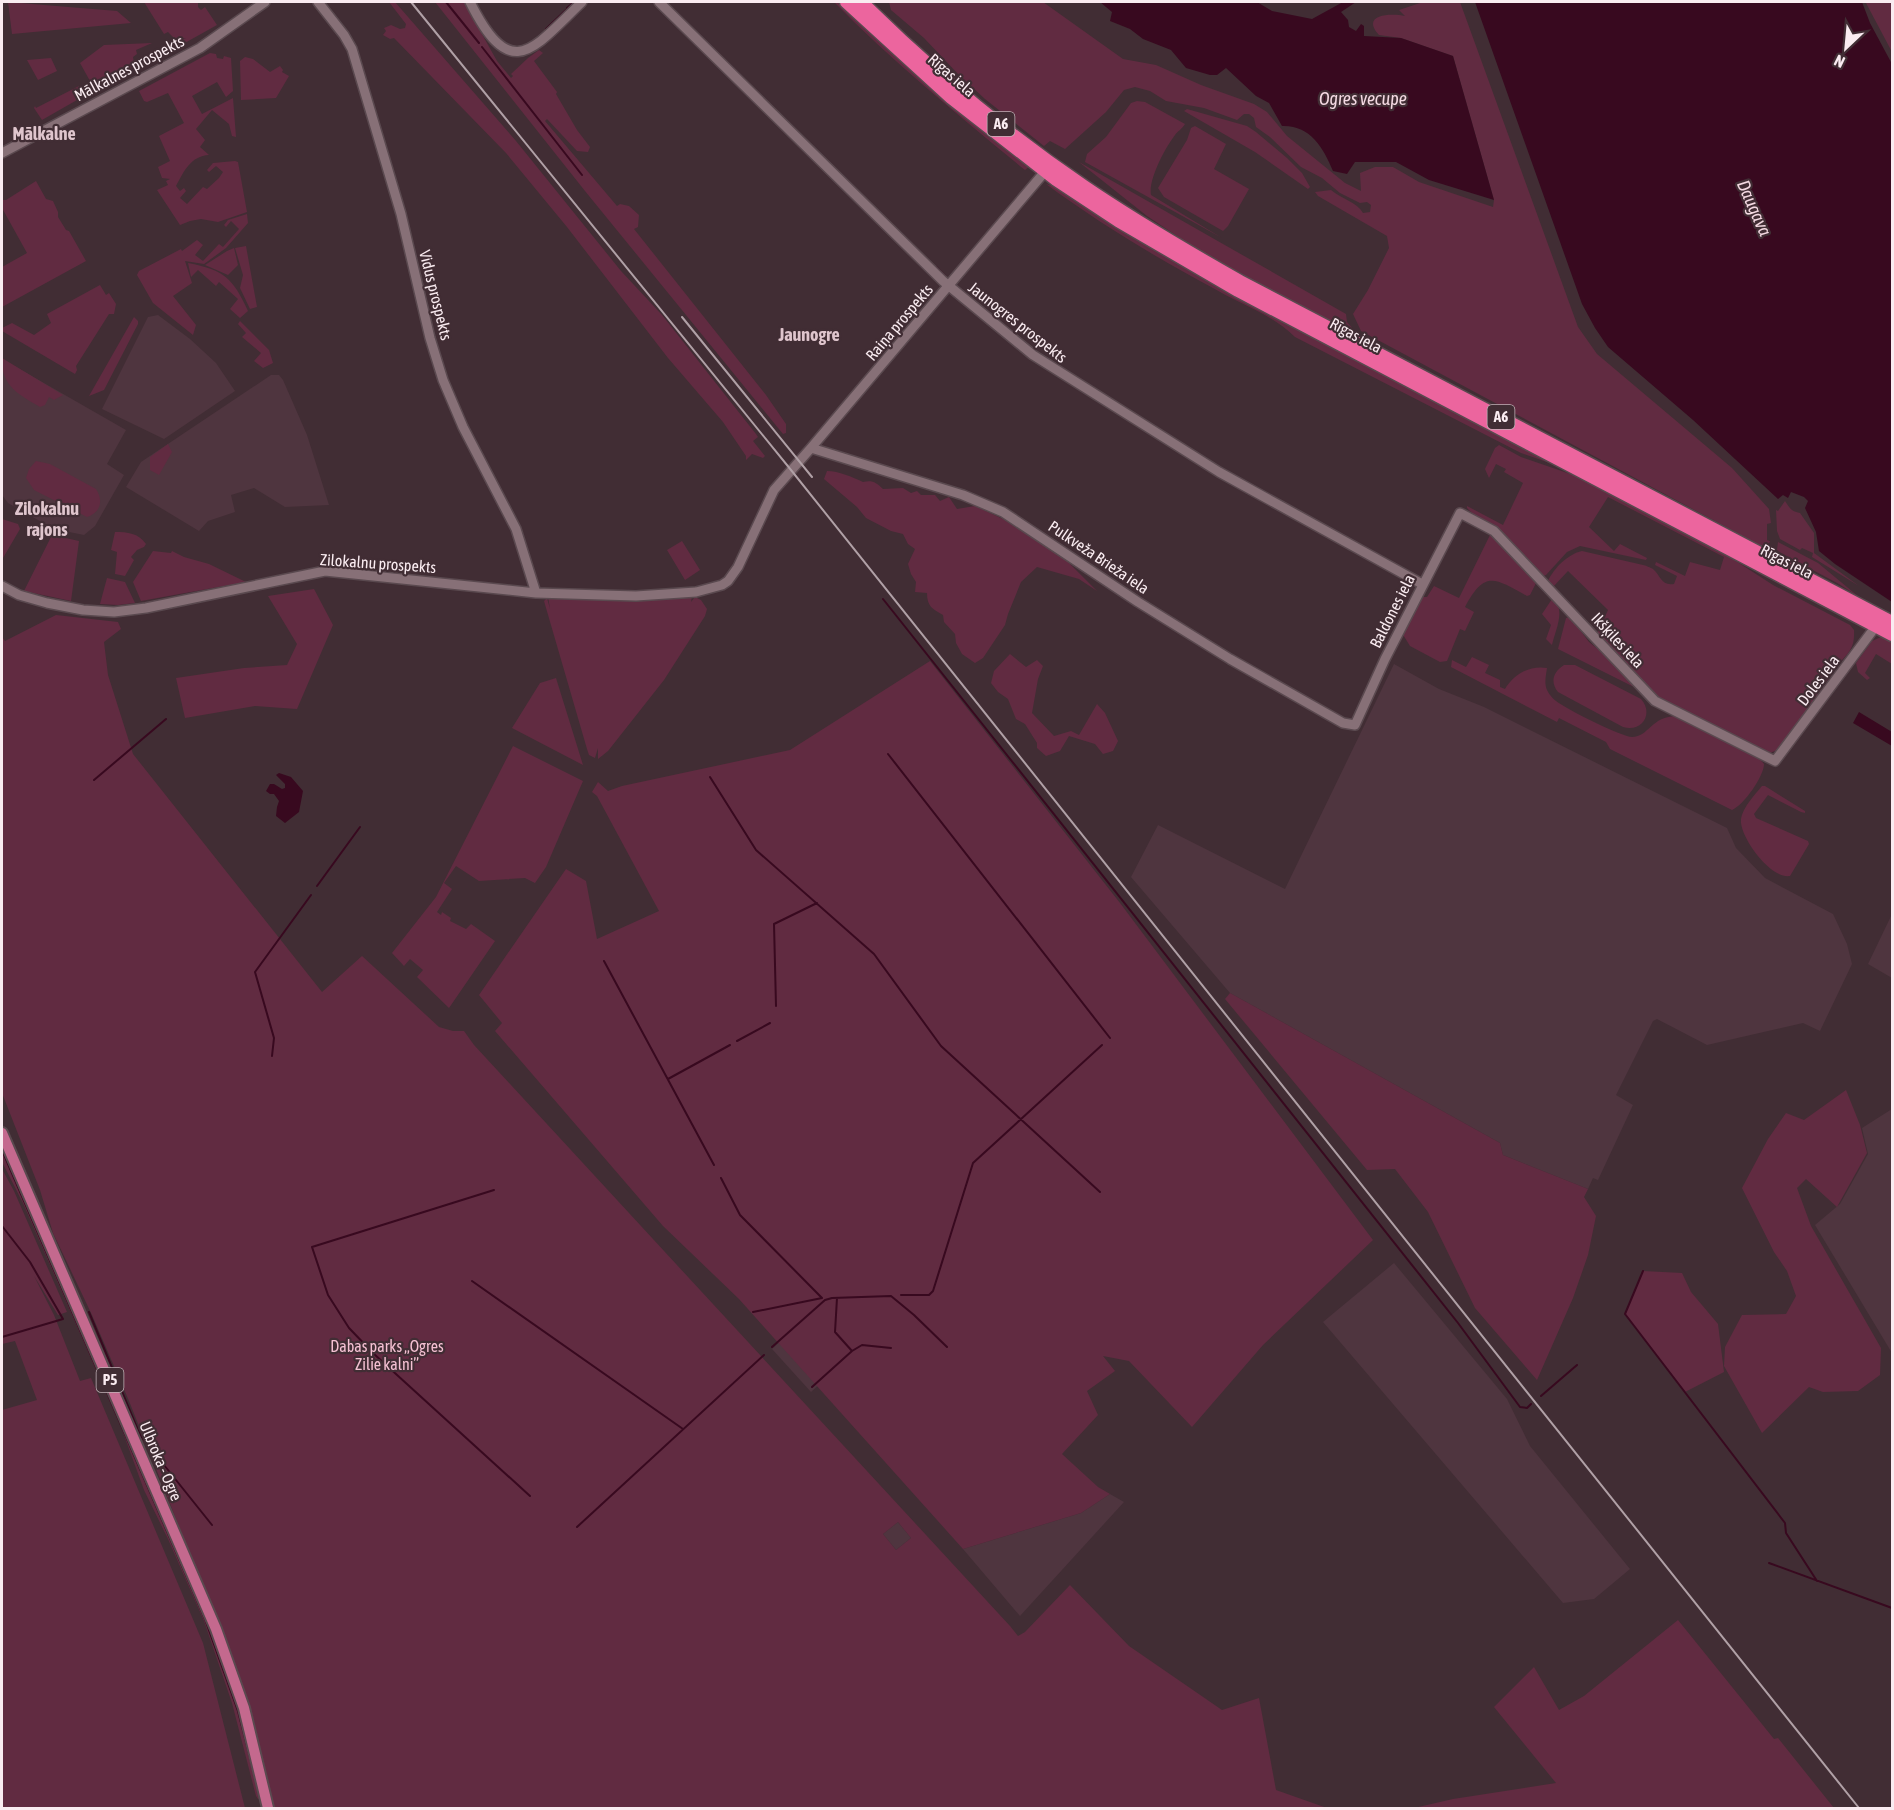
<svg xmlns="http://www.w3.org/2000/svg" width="1894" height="1810" viewBox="0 0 1894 1810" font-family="'Asap Condensed',sans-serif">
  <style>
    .built { fill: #4f353f }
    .green { fill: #612b41; fill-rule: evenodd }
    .water { fill: #38091f }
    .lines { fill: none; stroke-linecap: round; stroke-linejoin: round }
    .stream { stroke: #38091f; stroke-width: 2 }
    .secondary-casing { stroke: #5a494f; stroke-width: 12 }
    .primary-casing { stroke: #5a494f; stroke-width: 14 }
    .highway-casing { stroke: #5a494f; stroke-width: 15 }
    .secondary { stroke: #877077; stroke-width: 9 }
    .primary { stroke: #c4698e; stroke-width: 10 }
    .highway { stroke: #ec659e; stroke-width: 12 }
    .rail { stroke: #b0a0a6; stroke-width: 2 }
    .labels { text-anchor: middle; stroke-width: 4.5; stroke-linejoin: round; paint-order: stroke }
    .shield { fill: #412d34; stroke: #c2b3b8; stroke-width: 1.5 }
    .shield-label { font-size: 15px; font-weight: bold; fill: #faecf1 }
    .street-label { font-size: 16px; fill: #faecf1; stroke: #412d34 }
    .park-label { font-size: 16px; fill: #f5c1d3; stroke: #412d34 }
    .water-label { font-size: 18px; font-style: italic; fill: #f4d9e2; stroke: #412d34 }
    .neighbourhood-label { font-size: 18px; font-weight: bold; fill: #dfc5cd; stroke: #412d34 }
  </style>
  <rect width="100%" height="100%" fill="#412d34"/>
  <path class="built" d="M158,315l32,24 26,24 19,28 -71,48 -62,-30 46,-92z
    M2,359l124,71 -19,34 17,11 -29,51 -11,9 -30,-6 -46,-26 -6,-8z
    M271,375h8l4,5 24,55 22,70 -44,2 -31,-19 -23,7 4,17 -27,9 -9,10 -73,-44 15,-25z
    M1394,664l45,25 45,18 243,121 9,20 29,30 68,36 14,30 5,20 -32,67 -17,-8 -96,22 -50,-26 -4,2 -37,74 17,10 -35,75 -5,-2 -5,11 -85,-34 -3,-12 -270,-150 -99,-116 27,-52 127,64z
    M1892,914v64l-24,-14z
    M1892,1109v244l-77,-128 25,-21 28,-50 -6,-26z
    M1394,1263l113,136 23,47 100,123 -36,30 -31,4 -240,-281z
    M810,1314l39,43 -38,35 -39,-43z
    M1110,1494l14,8 -104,114 -57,-67 118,-36z
    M898,1522l13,16 -15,12 -13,-16z"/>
  <path class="green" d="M8,2l109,9 14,12 -119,11z
    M144,2h54v5l3,3 4,-3 12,18 -43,24 -2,-6 14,-5 -11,1 -7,-7 -4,2z
    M389,2h6l121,139 105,130 41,44 94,119 2,3 -5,4 12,15 -2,2 -11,-4 -6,6v-4l-23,-34 -55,-64 -101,-131 -61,-74 -112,-115 -4,1 -7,-4 3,-4 -2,-3 7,-3 9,4 5,-1 1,-4z
    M435,2h29l33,59 14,17 2,-2 -2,-2 17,-16 11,-8 4,3 -9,8 23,31 -1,2 21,36 13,17 -2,5 -11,-1 -30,-32 -2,2 72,85 3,-2 9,2 10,9 -1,12 -4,2 132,166 20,29v9l-3,1 -198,-243z
    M834,2h4l90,83 102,81 -5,4c-66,-54 -132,-108 -191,-168z
    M889,2h154l80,57 33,6 45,20 53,19 13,8 20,24 58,47 16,8 -1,-18 15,-6h18l26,15 74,25 1,-7 -41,-144 -52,-18 -22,-3c-19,-21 12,-22 26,-19l-6,-6 24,-8h37l118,325 19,27 135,114 37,41 2,14 -4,1v16l3,1 -1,3 -6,3 -7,-4 -395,-212 -8,-17 15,-24 21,-42 -2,-12 -69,-40 -3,-4 16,-2c10,9 26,12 32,23l7,-1 1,-7 -4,-3 -7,1 -20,-10 -18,-15 -21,-11 -31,-30 -14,-10 -2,-9 -5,-4h-5l-7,6 -33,-12 -38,-7 -16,-10 -15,-4 -11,3 -18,22 -41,37 -15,-8 -6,5 -59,-47 -27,-25 -34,-36 -33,-28z
    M1866,2h26v50l-26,-49z
    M152,43l-16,7 1,4 -4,3 2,13 -40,20 -15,-27 24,-18z
    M210,53l6,1 1,4 6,1 1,-3 7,2 2,33 -7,6 -9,-15 -25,14 10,18 31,-16 3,39 -4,-1 -3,-12 -17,-14 -16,19 9,11 -5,7 9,8c-18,1 -25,16 -33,31l4,5 4,-3 2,3 -6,7 7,6 16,-17 4,2 12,-11 4,-6 -7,-6 -7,6 -2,-2 6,-7 22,-2 3,1 9,50 -29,10 -17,-3 -11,2 -10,4 -23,-35 11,-5 -2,-4 4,-2 -8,-1 -4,-11 12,-6 -11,-25 25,-13 -16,-30 -21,9 -3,-1 -5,-10z
    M245,57l8,2 17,13 10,-6 3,4 -1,2 7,4 -13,22 -35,2 -1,-39z
    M51,58l6,13 -19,9 -11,-20z
    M79,86l5,10 -42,24 -8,-12 1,-2 1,2z
    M1137,101l8,1 40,22c-3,5 -7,7 -10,11 -10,13 -27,45 -24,60l71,43 -137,-76 2,-8 19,-17 25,-34z
    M1187,109l60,17 9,6 31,26 15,15 8,14 -2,2 -53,-37 -71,-41z
    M1195,126l31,18 -12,25 35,20 -21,37 -5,5 -59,-34 -6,-9 29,-48 4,-12z
    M1079,162l267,152 1,8 12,14 -155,-82 -57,-38z
    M36,181l10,18 7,2 5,11v5l8,13 3,1 17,30 -84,46v-40l25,-14 -25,-45v-8h4z
    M1046,184l16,5c162,111 342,195 516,284l-57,-20 -226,-116c-22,-22 -55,-33 -82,-49 -58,-31 -114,-65 -167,-104z
    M247,214l1,9 -22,25 -22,16 -19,-3 7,22 -19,13 23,29 -3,10 -40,-32 -16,-28 2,-4 42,-22 1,2 15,-11 6,5 -8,10 8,6 16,-17 4,3 16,-18 -8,-8 -5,6 -2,-2 4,-5z
    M246,246l11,61 -7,2 -10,-21 3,-13 -8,-27z
    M234,248l4,17 -10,10 -23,-10 22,-14z
    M188,263c36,7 45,15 60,48l-8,7 -10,-9 8,-10 -19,-17 -3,4 -18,-16 -7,7z
    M100,285l6,10 3,-2 7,11 -2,10h-5l-33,52 1,4 -2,4 -73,-43v-3l10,-5 22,12 17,-12 -4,-9z
    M134,317l4,4v3l-34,66 -15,6z
    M240,321l29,29 4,13 -10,5 -9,-7 7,-8 -19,-16 4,-4 -8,-9z
    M2,358l61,37 -9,5 -5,-3 -4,8 -5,2c-22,-13 -39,-21 -38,-49z
    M168,444l4,8 -13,23 -9,-5v-13z
    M1499,445l22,12 55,19 34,18 115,60 48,31 77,40 4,5c1,16 -4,23 -16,34l-56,84 -12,5 -7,-1 -103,-52 -63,-66 11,-24 -40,-39 -15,16 -5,-6c6,-13 20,-27 34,-30l61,14c2,0 8,3 10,4 8,7 8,17 21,15l3,-8 -22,-11 1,-3 29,14 5,-14 30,8 4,-13 -116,-60 -19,30 25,24 6,-7 27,14 -1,2 -66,-14 -13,6 -21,23 -3,1 -50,-52 -17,-7 -9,-9v-2l36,19 20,-42 -19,-11 2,-3 -10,-5 -7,14 -4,-9 10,-21z
    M36,461l14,3 46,25c8,12 4,24 -9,28l-53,-27 -8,-12 3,-9z
    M827,471c12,0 25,6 36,11 9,-2 13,0 20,7l20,-1 8,5 6,-2 4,4h14l5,6 9,-4 8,12 18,-3 28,13 64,42 30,30 -18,-12 -42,-12 -16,15 -13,32 -3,11 -22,33 -8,5 -13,-9 -6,-11 -1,-9 -11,-12 -1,-7c-11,-6 -16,-9 -16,-22l-12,-1 1,-10 -5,-8 -3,-10 7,-15 -7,-5 -5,-10 -12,-3 -25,-13 -9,-11 -33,-28z
    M1785,501c5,7 5,10 15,12l14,20v20l45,33 -47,-29 1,-4 -11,-5 -2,2 -20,-11 -3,-8 -1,-21 2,1z
    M2,519l16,5 2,5 -17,29z
    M115,532c13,0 23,1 31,12l-2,3 -7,3 -6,7 3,3 -9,16 -10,-2 2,-22 -6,-2z
    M1491,533l45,50 -6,12 -3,1c-33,-18 -42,-26 -62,11l9,5 -9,19 -5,-2 -13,32 -7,1 -30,-16 -8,-13 18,-36h7l7,-11 25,12z
    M52,535l27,6 -8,60 -47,-10z
    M682,541l18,29 -15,10 -18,-30z
    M1778,542l40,21 41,34 -20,-13 -58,-31 -4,-3z
    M153,551l18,2 1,-2 12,6 25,7 37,18 -105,19 -8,-19z
    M107,578l18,4 10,21 -17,2 -18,-1z
    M314,589l19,36 -36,84 -42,-3 -70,12 -9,-40 68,-10 43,-3 10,-21 -29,-48z
    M548,596h144l-1,6 4,-5 6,3 6,9 -2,7 -41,64 -56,71 -10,8v-11l-3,10 -6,-3 -2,-6 -43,-148 3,-3 3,11z
    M1552,599c15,9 3,32 0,46l-6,-6 5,-14 -9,-11z
    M56,615l62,7 3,7 -17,13 4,33 25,79 189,238 40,-36 77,71 14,4h11l10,14 536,581 8,10 7,-4 45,-47 59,61 93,64 37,-12 17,92 51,18h-1054l-19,-87 -28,-77 -97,-243 -37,-86 -39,-82 -13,-43 -38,-97v-456l3,4zM898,1522l13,16 -15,12 -13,-16z
    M1570,617l19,25 20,16 31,32 -82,-41 8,-31z
    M1881,637l11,3v24l-16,-10 -11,19 5,5 -3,2 -9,-8 -2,-9 16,-22z
    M1010,654l16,13 11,-7 6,6 -5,13 -6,34 22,23 17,-5 8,4 18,-31 8,9 13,28 -5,10 -10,3 -8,-10 -26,-8 -9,15 -14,5 -9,-8v-5l-12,-19 -9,-5 -8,-20 -10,-7 -7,-9 3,-12z
    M1472,657l17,8 -4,8 15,7v7l5,2c9,-15 25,-24 42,-21 -1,7 -3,16 0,22 2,4 6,9 9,11 10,8 66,36 76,36 17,0 19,-21 45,-21l80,40 7,8c0,12 -20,41 -32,46l-122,-61 -4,-7 -47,-24 -2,4 -106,-55 1,-7 14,7z
    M930,661l190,242 253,337 -110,105 -71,82 -63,-66 -26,-5 12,15 -28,20 11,24 -36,39 36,33 12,7 -29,19 -118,36 -224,-250 -76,-73 -168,-195 7,-8 -23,-28 87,-126 20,12 11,58 62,-28 -62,-115 -5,-4 6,-10 10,9 14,-5 168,-36z
    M1564,665h11l66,34c13,14 1,34 -18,28l-65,-35c-8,-10 -5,-20 6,-27z
    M556,678l27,87 -71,-37 28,-45z
    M513,746l70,35 -37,86 -11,16 -10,-5 -46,3 -23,-15 -12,17 8,6 -15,23 4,3 1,-3 9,6 -1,3 16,8 5,-5 24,17 -46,67 -32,-31 6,-7 -13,-11 -6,7 -12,-13 44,-56z
    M1762,786h3l40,25v2l-4,-1 -33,-17 -14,19 2,4 52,23 1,3 -19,32c-19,3 -47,-35 -49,-53 -1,-13 13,-27 21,-37z
    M1230,993l270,150 3,12 85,34 -4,8 12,19 -8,39 -15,43 -36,82 -62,-72 -47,-96 -33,-43 -28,1 -142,-171z
    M1846,1090l14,35 7,28 -30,54 -31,-28 -9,9 14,38 70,122 -1,27 -22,16 -35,1 -14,-5 -47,46 -38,-67 1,-19 17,-32 44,-1 10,-18 -9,-25 -13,-19 -32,-64 26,-49 18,-26 18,7z
    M2,1146l122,279 93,220 20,58 24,95 -3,1 -2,-3 -24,-93 -28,-82 -36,-82 -24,-49 -23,-63 -98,-224 -21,-41z
    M2,1169l12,22 53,121 -9,3 -24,-39 20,39 26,66 11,-3 112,265 42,165h-243v-398l35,-10 -22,-59 -13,3z
    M1643,1271l39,2 9,19 27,32 6,48 -39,20 -60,-78z
    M1678,1620l96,119 4,-1 56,70h-420l39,-9 103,-16 -62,-76 40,-40 25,43 25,-14z"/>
  <path class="water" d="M1100,2h157l15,9 40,8 31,-17h13l-15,10 7,8 1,7 7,4 5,-7 3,2v10l37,2 52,18 41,144 -65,-20 -33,-18h-41l-8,12 -14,-3c-10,-24 -23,-46 -51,-45l-13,-23 -13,-7 -30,-28 -9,7h-7l-24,-7 -15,-18 -28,-11 -13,-10 -20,-8 2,-9z
    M1475,2h387l8,21 22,41v538l-57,-38 -16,-13 -3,-19 -11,-24 3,-7 -4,-4 -13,-5 -3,6 -5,-3 -5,4 -85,-79 -85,-73 -13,-19 -13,-24z
    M1859,712l33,20v14l-39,-23z
    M279,773l12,4 12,14 -4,21 -14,11 -9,-7 1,-9 2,-6 -5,-7h-4l-4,-3 4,-7h4l8,5 3,-1v-4l-9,-9z"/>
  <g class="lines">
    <path class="stream" d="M446,2l33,41
      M567,8l7,-6
      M546,29l21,-20
      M482,47l100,128
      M936,267l9,9
      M883,599l575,724 62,84 7,1 4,-4
      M888,754l222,284
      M710,777l46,73 118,104 67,92 159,146
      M94,780l72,-61
      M317,886l43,-59
      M604,961l110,204
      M776,1006l-2,-82 43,-21
      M737,1041l33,-18
      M272,1056l2,-18 -19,-66 56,-77
      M668,1079l62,-34
      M2,1150l203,469 33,92 22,85
      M721,1178l19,37 82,83
      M494,1190l-182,57 16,48 21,33 25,26 156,142
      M2,1226l28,36 33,57 -61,18
      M1643,1271l-18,43 160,209 1,10 31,48
      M472,1281l211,148
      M901,1295h28l4,-4 40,-128 129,-118
      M837,1298l-2,34 17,19
      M89,1312l51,123 72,90
      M753,1312l69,-14
      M772,1347l53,-47 7,-2 59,-2 23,19 33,32
      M812,1387l40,-36 10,-6 29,3
      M1541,1396l36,-31
      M577,1527l187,-172
      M1769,1563l123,45"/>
    <defs>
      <path id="secondary" d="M318,2l26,33 8,14 49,165 29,124 13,42 20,47 53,102 20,64
        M470,2c41,82 62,48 112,0
        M659,2l284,279 90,74 186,117 203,112
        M2,153l198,-105 65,-46
        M811,448l152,47 40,17 135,90 92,57 113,64 12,2 30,-66 75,-146 34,18 161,170 120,60 104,-139
        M2,586l17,9 28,8 36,7 31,2 32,-4 179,-37 211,22 100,3 60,-4 26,-7 6,-4 10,-14 36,-77 37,-42 237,-280"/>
      <path id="primary" d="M2,1133l214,496 28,79 24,100"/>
      <path id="highway" d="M846,2l105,96 105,82 62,41 120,70 654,344
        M862,2c68,67 142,130 222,184 50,34 103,65 156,95l652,341"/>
    </defs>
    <use href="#secondary" class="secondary-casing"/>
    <use href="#primary" class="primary-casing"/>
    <use href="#highway" class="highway-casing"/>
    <use href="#secondary" class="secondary"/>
    <use href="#primary" class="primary"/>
    <use href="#highway" class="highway"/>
    <path class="rail" d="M411,2l380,468 1068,1338
      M682,317l130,160"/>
  </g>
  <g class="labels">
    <g class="shield">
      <rect x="987.5" y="112" width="27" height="24" rx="4.5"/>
      <rect x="1487.5" y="405" width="27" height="24" rx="4.5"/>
      <rect x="96.5" y="1368" width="27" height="24" rx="4.5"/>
    </g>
    <g class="shield-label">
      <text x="1001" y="129">A6</text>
      <text x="1501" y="422">A6</text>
      <text x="110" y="1385">P5</text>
    </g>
    <g class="street-label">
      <text transform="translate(129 68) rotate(-28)" y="6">Mālkalnes prospekts</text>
      <text transform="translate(952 75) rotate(41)" y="6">Rīgas iela</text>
      <text transform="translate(436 295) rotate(76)" y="6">Vidus prospekts</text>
      <text transform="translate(899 322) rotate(-50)" y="6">Raiņa prospekts</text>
      <text transform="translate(1018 322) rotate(38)" y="6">Jaunogres prospekts</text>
      <text transform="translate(1356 335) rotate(28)" y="6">Rīgas iela</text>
      <text transform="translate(1099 557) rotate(34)" y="6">Pulkveža Brieža iela</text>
      <text transform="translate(1787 561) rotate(27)" y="6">Rīgas iela</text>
      <text transform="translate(378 563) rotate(4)" y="6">Zilokalnu prospekts</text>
      <text transform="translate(1392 611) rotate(-63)" y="6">Baldones iela</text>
      <text transform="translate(1618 640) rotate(47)" y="6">Ikšķiles iela</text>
      <text transform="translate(1818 680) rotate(-53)" y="6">Doles iela</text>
      <text transform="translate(161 1461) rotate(67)" y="6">Ulbroka - Ogre</text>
    </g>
    <g class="park-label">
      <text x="387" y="1352">Dabas parks „Ogres<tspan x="387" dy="18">Zilie kalni”</tspan></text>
    </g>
    <g class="water-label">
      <text x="1363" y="105">Ogres vecupe</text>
      <text transform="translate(1754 208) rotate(66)" y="6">Daugava</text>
    </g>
    <g class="neighbourhood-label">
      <text x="44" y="140">Mālkalne</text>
      <text x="809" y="341">Jaunogre</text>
      <text x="47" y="515">Zilokalnu<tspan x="47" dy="21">rajons</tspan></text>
    </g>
  </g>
  <rect width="1894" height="1810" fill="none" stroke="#faecf1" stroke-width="6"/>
  <g transform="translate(1846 48) rotate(206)" stroke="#412d34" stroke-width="4.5" paint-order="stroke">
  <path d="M0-4.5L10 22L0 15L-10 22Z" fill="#faecf1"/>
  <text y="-9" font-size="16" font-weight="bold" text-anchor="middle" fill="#faecf1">N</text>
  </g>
</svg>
